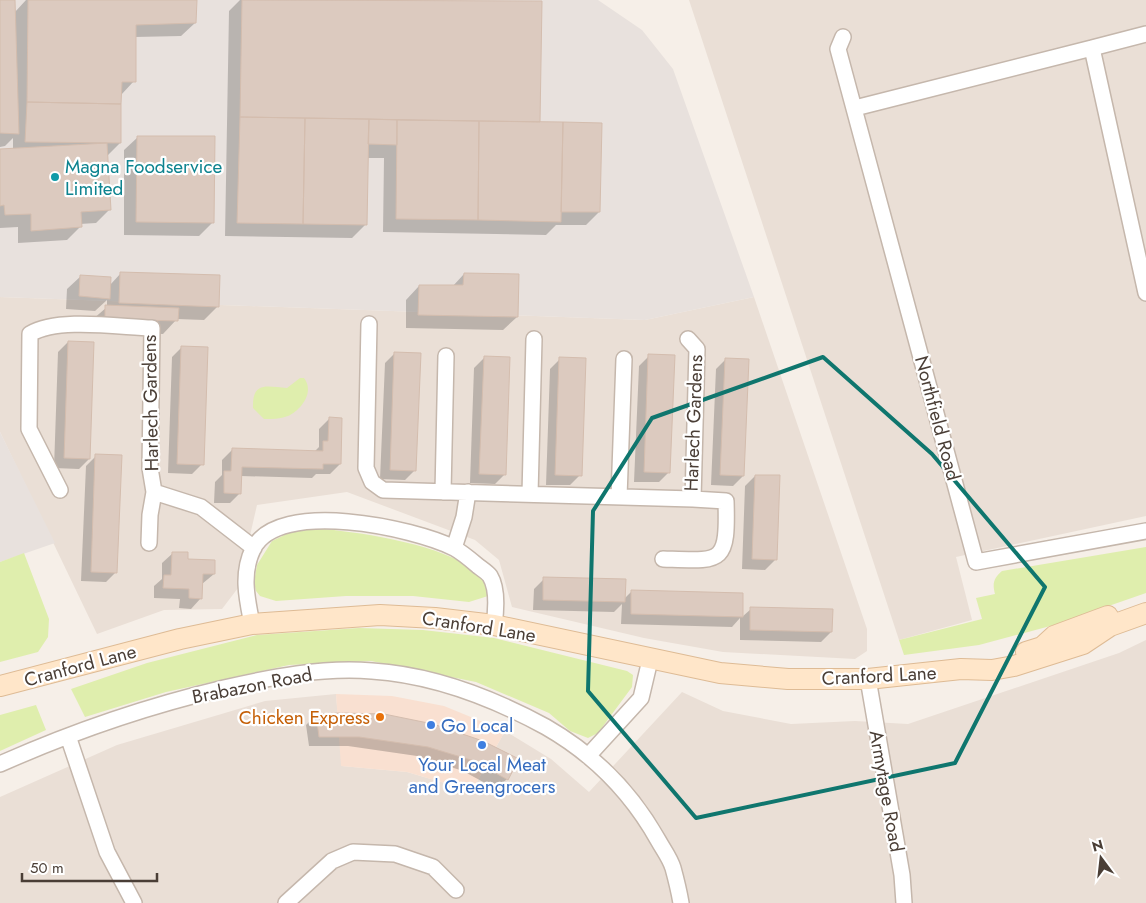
<svg xmlns="http://www.w3.org/2000/svg" width="1146" height="903" viewBox="0 0 1146 903" font-family="Jost,sans-serif">
  <style>
    .residential { fill: #eadfd6 }
    .commercial { fill: #f9e0d1 }
    .industrial { fill: #e8e1dd }
    .green { fill: #dfeead }
    .shadow { fill: #0003 }
    .building { fill: #dccabf; stroke: #d4bdae }
    .lines { fill: none; stroke-linecap: round; stroke-linejoin: round }
    .street-casing { stroke: #c5b7ac; stroke-width: 18 }
    .secondary-casing { stroke: #debb95; stroke-width: 22 }
    .street { stroke: #fff; stroke-width: 15 }
    .secondary { stroke: #ffe6c9; stroke-width: 20 }
    .marked { fill: none; stroke: #0f766e; stroke-width: 4; stroke-linejoin: round }
    .culture-dot { fill: #0f9aa8; stroke: #fff; stroke-width: 2 }
    .food-dot { fill: #e8710a; stroke: #fff; stroke-width: 2 }
    .shop-dot { fill: #3f7fe0; stroke: #fff; stroke-width: 2 }
    .labels { text-anchor: middle; stroke-width: 4.5; stroke-linejoin: round; paint-order: stroke }
    .culture-label { font-size: 19px; fill: #0d838f; stroke: #fff; text-anchor: start }
    .street-label { font-size: 19px; fill: #4a3e36; stroke: #fff }
    .food-label { font-size: 19px; fill: #c56008; stroke: #fff; text-anchor: end }
    .shop-label { font-size: 19px; fill: #366cbe; stroke: #fff; text-anchor: start }
  </style>
  <rect width="100%" height="100%" fill="#f6efe8"/>
  <path class="residential" d="M689,0h457v516l-190,41 16,63 -73,20z
    M0,297l645,23 109,-23 113,332v22l-12,8 -132,-7 -79,-14 -132,-31 -13,-47 -24,-20 -128,-48 -90,13 -19,83 -16,21 -58,1 -67,24 -97,-202z
    M1146,640v263h-1146v-106l117,-52 148,-44 71,-7 6,72 65,6 65,19 33,-60 46,28 38,33 93,-100 41,19 68,13 64,-3 53,3 211,-71z"/>
  <path class="commercial" d="M336,694l56,2 52,10 61,25 -33,60 -65,-19 -66,-6z"/>
  <path class="industrial" d="M0,0h598l44,30 31,39 81,228 -109,23 -645,-23z
    M0,432l55,111 -55,19z"/>
  <path class="green" d="M300,378h4c11,14 -3,32 -16,38 -8,3 -16,3 -24,3l-11,-11c-1,-28 15,-21 34,-20z
    M324,529c41,4 121,16 152,43 7,5 10,15 12,24l-19,6 -56,-6h-67l-70,5 -16,-5 -4,-5 -2,-9 3,-17 15,-24 23,-11z
    M1146,547v46l-92,32 -75,20 -75,10 -5,-15 83,-21 -6,-21 19,-4c-3,-11 -1,-16 7,-23z
    M24,553l25,66 -1,18 -10,15 -38,10v-100z
    M359,628l64,2 71,8 133,33 6,4 -1,12 -34,46 -10,5 -18,-7 -21,-18 -73,-31 -105,-21 -82,4 -123,27 -81,25 -14,-28 76,-26 110,-28z
    M36,705l10,25 -46,21v-36z"/>
  <path class="shadow" d="M0,0h14l1,12 11,-12h169v23l-14,13 -46,1 -1,44 -13,14 -1,48 -13,13 2,54 -13,13 -16,1v3l-13,13 -49,3v-16l-18,1v-78h13v-12l-8,8 -5,1z
    M240,0l301,2 -2,121 60,89 -13,13h-30l-10,10 -163,-3 1,-74h-17l-2,67 -13,13 -127,-2 4,-225z
    M138,137l75,85 -14,14 -75,-1v-85z
    M121,273l97,33 -14,14 -27,-1 -14,15 -71,-2v-12l15,-13v-7l-12,11 -29,-2 1,-20 14,-13 29,9z
    M464,274l53,43 -14,13 -97,-2v-28l13,-14 33,1z
    M68,342l21,117 -10,10 -25,-1 4,-116z
    M182,347l20,117 -10,10 -24,-1 4,-116z
    M395,353l20,117 -10,10 -25,-1 5,-116z
    M649,356l20,116 -10,10h-25l5,-116z
    M484,358l21,116 -10,10 -25,-1 4,-115z
    M560,359l20,116 -10,10h-24l4,-116z
    M726,359l17,117 -10,10 -22,-1 5,-116z
    M329,419l11,45 -10,10h-14l-4,4 -71,-2 -1,17 -10,10h-16l1,-21 7,-7v-15l10,-10 82,2 5,-5v-18z
    M96,456l20,116 -10,10 -25,-1 5,-115z
    M755,476l20,84 -10,10 -23,-1 3,-83z
    M173,553l41,21 -12,10 -1,14 -10,11 -12,-1 1,-9 -26,-1v-12l8,-7v-16z
    M544,579l80,20 8,-8 110,3v23l9,-8 80,23 -10,10 -81,-2v-22l-8,9 -111,-3 1,-20 -8,8 -81,-2 1,-21z
    M316,715l97,6 94,58 -11,10 -33,-18 -46,-15 -69,-10h-39l-3,-21z"/>
  <path class="building" d="M0,0h15l4,134 -19,-1z
    M28,0h169l-1,23 -60,2v57h-14l-1,22 -94,-2z
    M242,0l300,1 -2,121 -300,-5z
    M27,102l94,2v39l-96,-1z
    M240,117l65,1 -2,106 -66,-1z
    M305,118l64,1 -2,106 -64,-1z
    M369,119l28,1v25l-29,-1z
    M397,120l82,1 -1,99 -82,-1z
    M479,121l84,1 -2,100 -83,-2z
    M563,122l39,1 -2,89h-39z
    M137,136h78l-1,87 -78,-1z
    M107,143l4,67 -30,2 1,15 -51,4v-17l-26,1 -1,-10 -4,1v-57z
    M120,272l100,3 -1,32 -100,-4z
    M464,273l55,1 -1,43 -100,-2 1,-30h44z
    M80,275l31,2 -1,22 -31,-3z
    M105,305l74,3 -1,13 -73,-2z
    M68,341l26,1 -4,117 -26,-1z
    M181,346l27,1 -4,118 -27,-1z
    M394,352l27,1 -5,118 -26,-1z
    M648,354l27,1 -5,118 -26,-1z
    M484,356l26,1 -4,118 -27,-1z
    M559,357l27,1 -4,118 -27,-1z
    M725,358l24,1 -5,117 -24,-1z
    M329,417l13,1 -1,46h-18v5l-81,-2 -1,27 -17,-1v-22h7l1,-23 91,3v-10h5z
    M95,454l27,1 -5,118 -26,-1z
    M755,475h25l-3,85 -25,-1z
    M172,552h16v7l27,1v14h-12l-1,25 -13,-1v-9l-26,-1 1,-13h7z
    M543,577l83,2 -1,23 -82,-2z
    M631,590l112,3v24l-112,-3z
    M750,607l83,2 -1,23 -82,-2z
    M340,713l44,1 49,10 50,17 36,18 -11,21 -34,-19 -46,-14 -69,-10h-40l-3,-23z"/>
  <g class="lines">
    <defs>
      <path id="street" d="M1146,34l-54,14 54,245
        M843,37l-5,12 138,513 170,-31
        M855,108l237,-60
        M369,324l-3,144 6,14 11,8 310,9 4,-150 -9,-10
        M60,490l-31,-61 1,-95c28,-17 89,-7 122,-6l-2,140 4,24 47,15 53,41
        M443,492l3,-136
        M530,494l4,-155
        M619,497l5,-138
        M149,543l1,-28 4,-23
        M454,548l10,-31 4,-25
        M663,559c59,2 65,6 63,-58l-33,-2
        M252,624c-5,-25 -11,-50 1,-75 25,-51 161,-21 201,-1 9,5 17,12 24,18 4,3 10,7 12,10 8,13 6,35 4,49
        M868,679l34,196 2,28
        M68,736l39,116 27,51
        M588,756l53,-58 9,-38
        M0,764c72,-32 148,-58 224,-76 48,-11 98,-21 148,-17 62,4 119,26 174,56 47,27 85,65 112,113 5,9 12,18 15,28 3,11 6,23 8,35
        M286,903l46,-42 21,-9 42,2 38,13 23,23"/>
      <path id="secondary" d="M1026,652l16,-5 12,-11 54,-20
        M0,686l180,-47 72,-15 128,-9 55,3 59,7 226,48 68,6h80l93,-10 31,1 22,-4 69,-22 27,-18 36,-13"/>
    </defs>
    <use href="#street" class="street-casing"/>
    <use href="#secondary" class="secondary-casing"/>
    <use href="#street" class="street"/>
    <use href="#secondary" class="secondary"/>
  </g>
  <path class="marked" d="M823,357l109,97 113,133 -90,176 -259,55 -108,-127 5,-180 59,-93z"/>
  <circle class="culture-dot" cx="55" cy="177" r="5"/>
  <circle class="food-dot" cx="380" cy="717" r="5"/>
  <g class="shop-dot">
    <circle cx="431" cy="725" r="5"/>
    <circle cx="482" cy="745" r="5"/>
  </g>
  <g class="labels">
    <g class="culture-label">
      <text x="65" y="173">Magna Foodservice<tspan x="65" dy="22">Limited</tspan></text>
    </g>
    <g class="street-label">
      <text transform="translate(150 403) rotate(-91)" y="7">Harlech Gardens</text>
      <text transform="translate(938 418) rotate(75)" y="7">Northfield Road</text>
      <text transform="translate(693 423) rotate(-88)" y="7">Harlech Gardens</text>
      <text transform="translate(479 626) rotate(9)" y="7">Cranford Lane</text>
      <text transform="translate(80 665) rotate(-15)" y="7">Cranford Lane</text>
      <text transform="translate(879 675) rotate(-3)" y="7">Cranford Lane</text>
      <text transform="translate(252 685) rotate(-11)" y="7">Brabazon Road</text>
      <text transform="translate(887 791) rotate(80)" y="7">Armytage Road</text>
    </g>
    <g class="food-label">
      <text x="370" y="724">Chicken Express</text>
    </g>
    <g class="shop-label">
      <text x="441" y="732">Go Local</text>
      <text x="482" y="771" text-anchor="middle">Your Local Meat<tspan x="482" dy="22">and Greengrocers</tspan></text>
    </g>
  </g>
  <g transform="translate(1101 858) rotate(345)" stroke="#ffffff" stroke-width="4" paint-order="stroke">
  <path d="M0-4L9 19L0 12L-9 19Z" fill="#4a3e36"/>
  <text y="-8" font-size="14" font-weight="bold" text-anchor="middle" fill="#4a3e36">N</text>
  </g>
  <path d="M22 873v8h135v-8" fill="none" stroke="#4a3e36" stroke-width="2.5"/>
  <text x="30" y="873" font-size="15" fill="#4a3e36" stroke="#ffffff" stroke-width="4" paint-order="stroke">50 m</text>
</svg>
